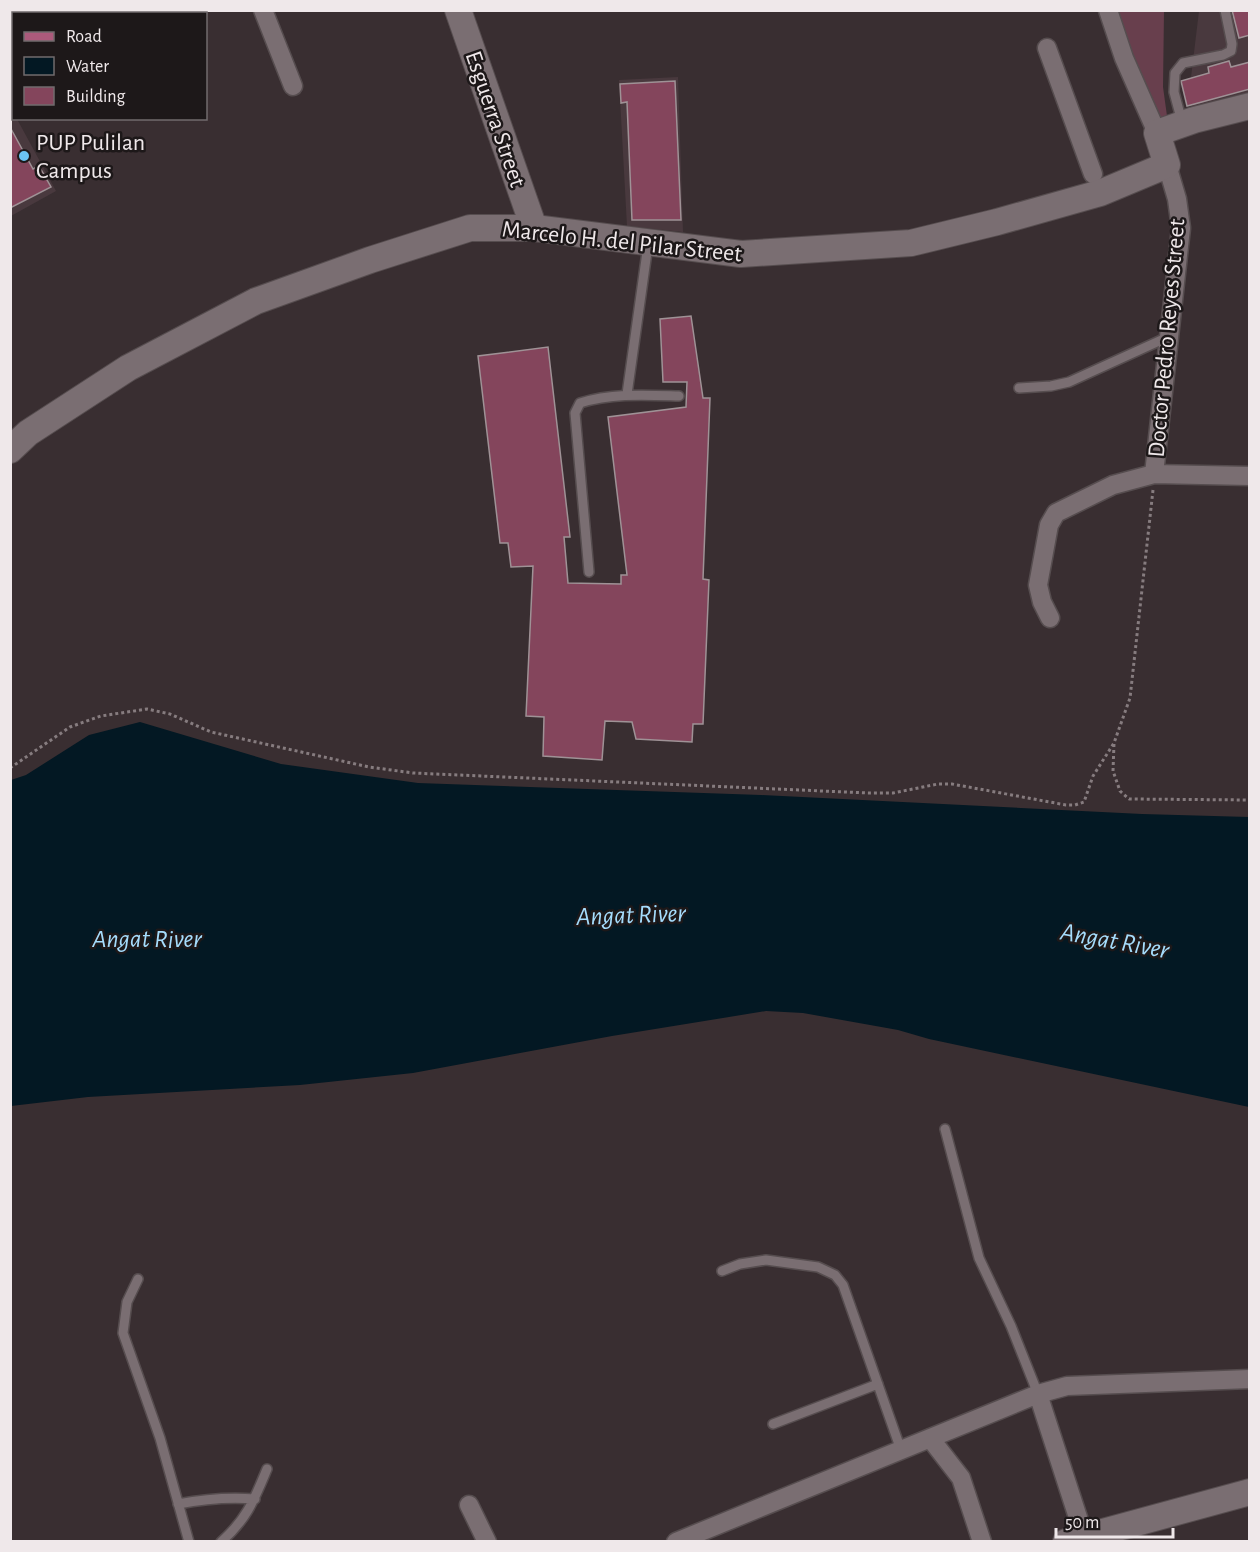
<svg xmlns="http://www.w3.org/2000/svg" width="1260" height="1552" viewBox="0 0 1260 1552" font-family="'Alegreya Sans',sans-serif">
  <style>
    .built { fill: #49393e }
    .green { fill: #683f4d }
    .water { fill: #031823 }
    .building { fill: #84455c; stroke: #9f9296; stroke-width: 1.5 }
    .lines { fill: none; stroke-linecap: round; stroke-linejoin: round }
    .lane-casing { stroke: #564d4f; stroke-width: 12 }
    .street-casing { stroke: #564d4f; stroke-width: 21 }
    .secondary-casing { stroke: #564d4f; stroke-width: 28 }
    .primary-casing { stroke: #564d4f; stroke-width: 32 }
    .path { stroke: #867c7f; stroke-width: 3; stroke-dasharray: 3 3; stroke-linecap: butt }
    .lane { stroke: #7a6e72; stroke-width: 9 }
    .street { stroke: #7a6e72; stroke-width: 18 }
    .secondary { stroke: #7a6e72; stroke-width: 26 }
    .primary { stroke: #ab5a7b; stroke-width: 28 }
    .poi-dot { fill: #6bc3f2; stroke: #1d1819; stroke-width: 2 }
    .labels { text-anchor: middle; stroke-width: 5; stroke-linejoin: round; paint-order: stroke }
    .street-label { font-size: 24px; fill: #efe8ea; stroke: #1d1819 }
    .poi-label { font-size: 24px; fill: #efe8ea; stroke: #1d1819; text-anchor: start }
    .water-label { font-size: 26px; font-style: italic; fill: #a5dcfc; stroke: #1d1819 }
  </style>
  <rect width="100%" height="100%" fill="#392e31"/>
  <path class="built" d="M1199,11h50v86l-54,17 -6,-20z
    M678,77l5,155 -56,-6 -8,-146z
    M17,119l39,72 -45,25v-95z"/>
  <path class="green" d="M1114,11h50l-1,76 4,29 -14,3z"/>
  <path class="water" d="M140,722l141,42 137,19 343,12 381,19 107,3v290l-320,-68 -31,-9 -95,-17 -37,-2 -154,25 -199,37 -113,12 -212,12 -77,9v-326l15,-5 63,-40z"/>
  <path class="building" d="M1232,10h18v25l-11,3z
    M1229,61l2,6 19,-5v27l-63,17 -6,-25 28,-8 -1,-6z
    M675,81l6,139h-49l-5,-118 -6,1 -1,-19z
    M10,127l23,42 6,-3 12,21 -41,21z
    M691,316l12,82h7l-7,181 6,1 -6,144h-10l-1,18 -56,-3 -4,-17 -27,-1 -3,39 -59,-4 1,-39 -18,-1 7,-150 -22,1 -3,-24h-8l-22,-187 70,-9 22,190h-6l4,46 53,1v-9h6l-19,-158 78,-10 1,-25h-24l-3,-63z"/>
  <g class="lines">
    <defs>
      <path id="lane" d="M134,10l2,4
        M1182,122l-8,-30 1,-19 8,-10 40,-8 8,-4 1,-7 -7,-34
        M1019,388l32,-2 18,-4 99,-45
        M627,394l21,-149
        M589,572l-14,-159 5,-10c32,-10 65,-8 99,-7
        M945,1129l34,129 32,68 27,68
        M722,1271l18,-7 26,-4 52,7 17,8 8,10 58,165
        M138,1279l-11,23 -4,31 37,105 29,104
        M773,1424l105,-40
        M178,1504c26,-5 50,-7 77,-5
        M221,1542c26,-23 33,-42 46,-73"/>
      <path id="street" d="M263,10l30,76
        M1108,10l16,48 33,75
        M1047,48l46,126
        M1154,474l27,-246 -4,-29 -10,-34
        M1050,618l-8,-16 -4,-17 11,-60 7,-12 57,-28 41,-11 96,2
        M1038,1394l46,142
        M930,1438l31,40 21,64
        M469,1505l18,37
        M676,1542l362,-148 29,-8 183,-7"/>
      <path id="secondary" d="M458,10l76,218
        M10,450l18,-17 100,-65 128,-67 114,-41 100,-32h64l207,26 170,-11 86,-21 103,-29 67,-28 -10,-32 37,-13 56,-14
        M1066,1542l184,-50"/>
      <path id="primary" d="M177,14l7,-4
        M10,95l4,-1"/>
    </defs>
    <use href="#lane" class="lane-casing"/>
    <use href="#street" class="street-casing"/>
    <use href="#secondary" class="secondary-casing"/>
    <use href="#primary" class="primary-casing"/>
    <path class="path" d="M1153,490l-23,208 -16,45 -1,28 7,20 9,8 121,1
      M10,768l60,-41 31,-11 46,-7 23,5 41,18 158,35 44,6 455,20h25l45,-9h14l114,21h9l9,-3 9,-26 21,-33"/>
    <use href="#lane" class="lane"/>
    <use href="#street" class="street"/>
    <use href="#secondary" class="secondary"/>
    <use href="#primary" class="primary"/>
  </g>
  <circle class="poi-dot" cx="24" cy="156" r="6"/>
  <g class="labels">
    <g class="street-label">
      <text transform="translate(496 119) rotate(71)" y="8">Esguerra Street</text>
      <text transform="translate(622 241) rotate(6)" y="8">Marcelo H. del Pilar Street</text>
      <text transform="translate(1166 338) rotate(-85)" y="8">Doctor Pedro Reyes Street</text>
    </g>
    <g class="poi-label">
      <text x="36" y="150">PUP Pulilan<tspan x="36" dy="28">Campus</tspan></text>
    </g>
    <g class="water-label">
      <text transform="translate(631 914) rotate(-2)" y="9">Angat River</text>
      <text x="147" y="947">Angat River</text>
      <text transform="translate(1115 940) rotate(10)" y="9">Angat River</text>
    </g>
  </g>
  <rect width="1260" height="1552" fill="none" stroke="#efe8ea" stroke-width="24"/>
  <rect x="12" y="12" width="195" height="108" fill="#1d1819" stroke="#716b6d" stroke-width="1.5"/>
  <rect x="24" y="32" width="30" height="9" fill="#ab5a7b" stroke="#716b6d" stroke-width="1.5"/>
  <text x="66" y="42" font-size="18" fill="#efe8ea">Road</text>
  <rect x="24" y="57" width="30" height="18" fill="#031823" stroke="#716b6d" stroke-width="1.5"/>
  <text x="66" y="72" font-size="18" fill="#efe8ea">Water</text>
  <rect x="24" y="87" width="30" height="18" fill="#84455c" stroke="#716b6d" stroke-width="1.5"/>
  <text x="66" y="102" font-size="18" fill="#efe8ea">Building</text>
  <path d="M1056 1528v9h117v-9" fill="none" stroke="#efe8ea" stroke-width="3"/>
  <text x="1065" y="1528" font-size="18" fill="#efe8ea" stroke="#1d1819" stroke-width="4.5" paint-order="stroke">50 m</text>
</svg>
